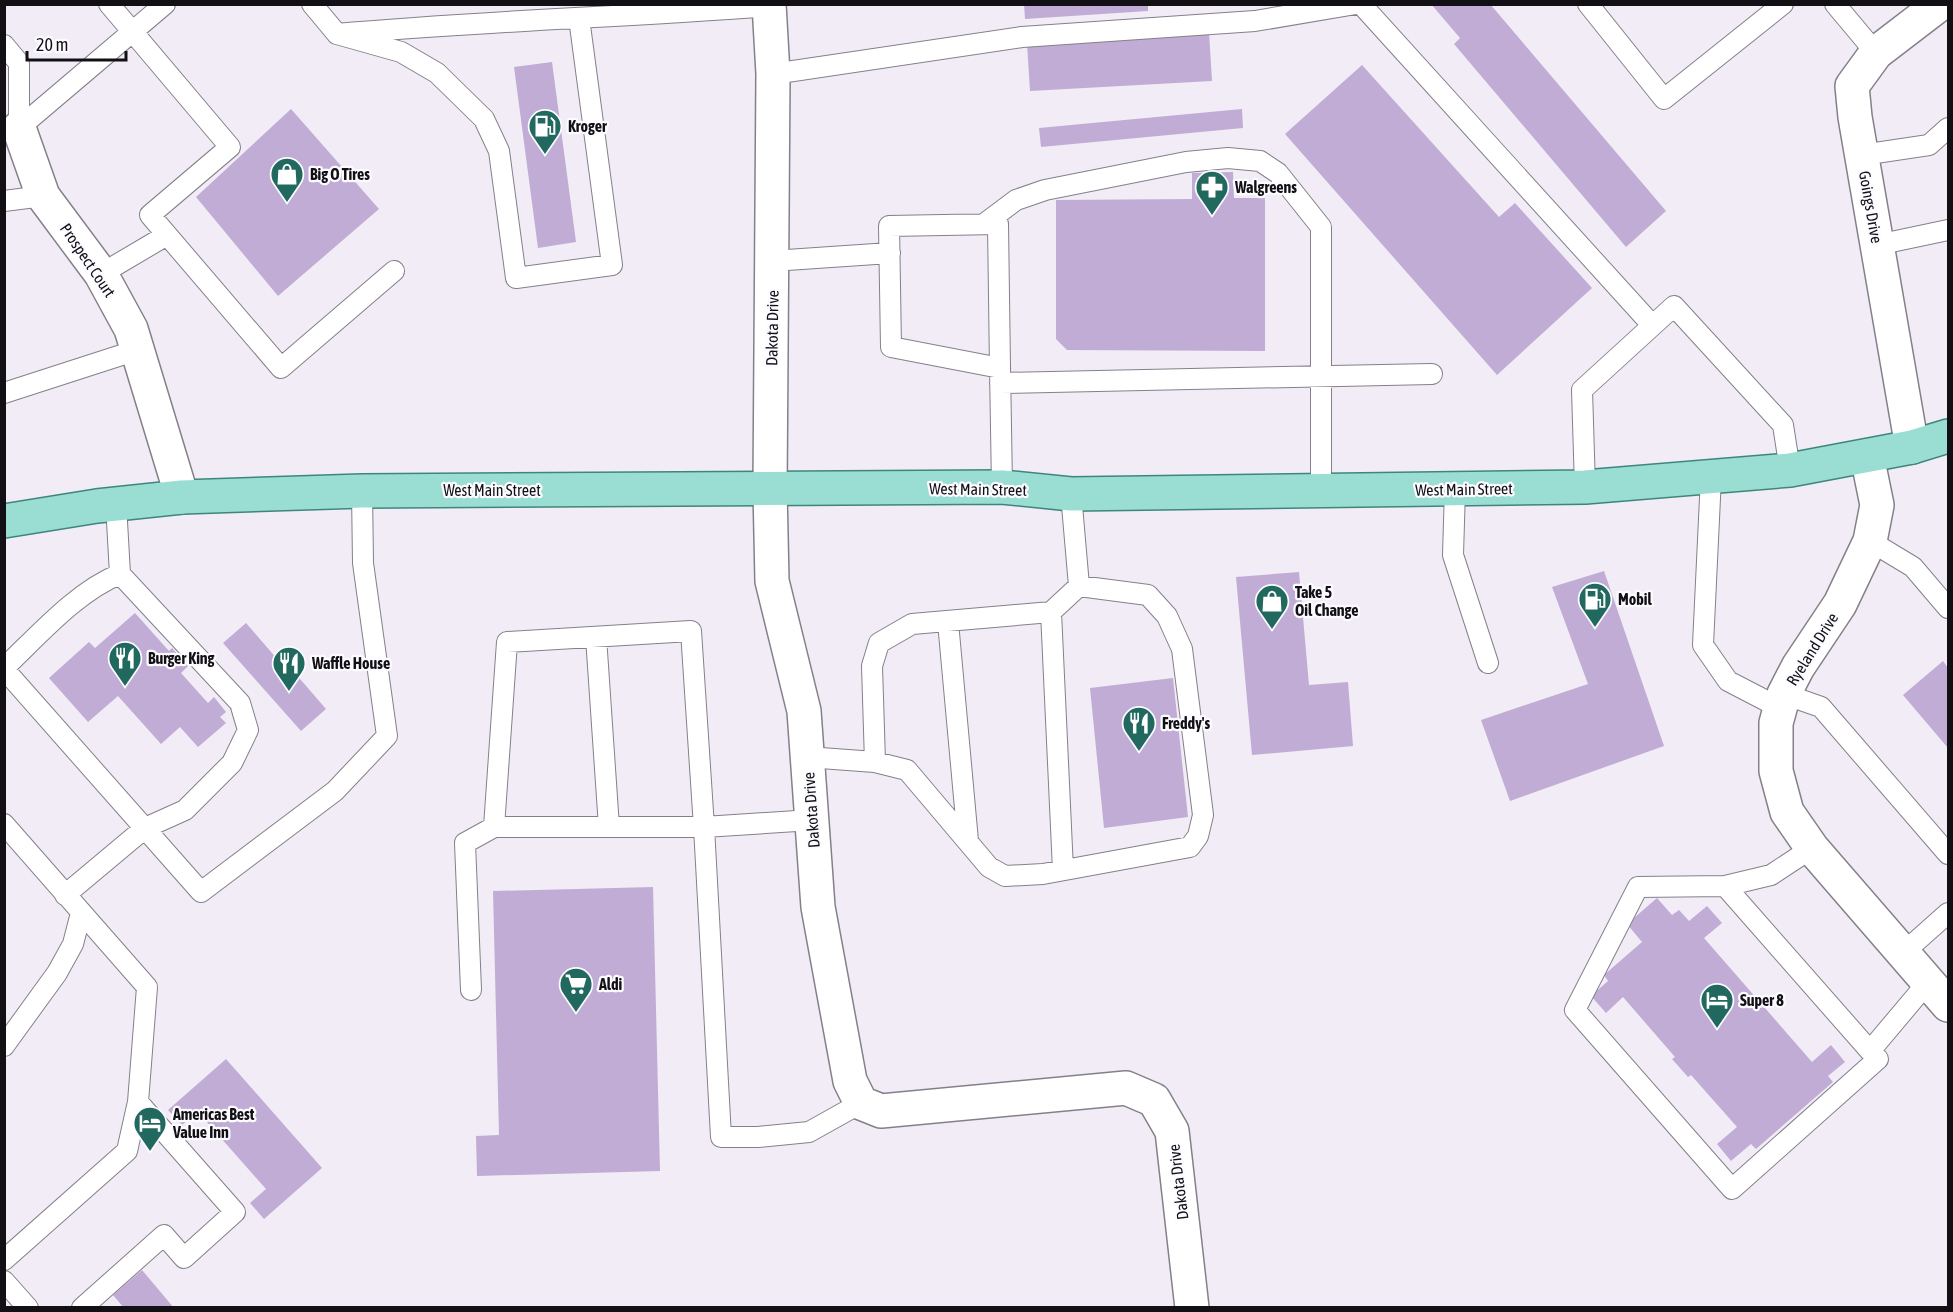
<svg xmlns="http://www.w3.org/2000/svg" width="1953" height="1312" viewBox="0 0 1953 1312" font-family="'Asap Condensed',sans-serif">
  <style>
    .building { fill: #c1acd6 }
    .lines { fill: none; stroke-linecap: round; stroke-linejoin: round }
    .lane-casing { stroke: #848089; stroke-width: 22 }
    .street-casing { stroke: #848089; stroke-width: 36 }
    .primary-casing { stroke: #3e867c; stroke-width: 36 }
    .lane { stroke: #fff; stroke-width: 20 }
    .street { stroke: #fff; stroke-width: 33 }
    .primary { stroke: #9addd2; stroke-width: 33 }
    .labels { text-anchor: middle; stroke-width: 4.5; stroke-linejoin: round; paint-order: stroke }
    .poi-label { font-size: 16px; font-weight: bold; fill: #121014; stroke: #fcfbff; text-anchor: start }
    .street-label { font-size: 16px; fill: #121014; stroke: #fcfbff }
  </style>
  <rect width="100%" height="100%" fill="#f1ecf6"/>
  <path class="building" d="M1024,4h124v7l-123,8z
    M1431,4h59l176,207 -40,36 -172,-203 6,-6z
    M1209,32l3,49 -182,10 -3,-48z
    M552,62l24,180 -38,6 -24,-181z
    M1362,65l137,152 16,-14 77,85 -95,87 -212,-241z
    M291,109l88,100 -101,87 -82,-99z
    M1242,109l1,19 -202,19 -2,-19z
    M1233,172l1,26h31v153l-198,-1 -11,-11v-139l136,-1v-26z
    M1604,571l60,175 -154,55 -29,-81 107,-36 -36,-97z
    M1299,572l10,113 39,-3 5,64 -101,9 -16,-178z
    M135,613l34,38 3,-3 16,18 -7,7 27,30 6,-6 12,15 -6,5 6,6 -28,24 -18,-20 -19,17 -43,-48 -30,26 -39,-44 40,-36 6,6z
    M246,623l45,52 3,-3 32,37 -25,22 -78,-88z
    M1943,661l5,7v80l-45,-53z
    M1173,678l15,139 -84,11 -14,-140z
    M653,887l7,284 -183,5 -1,-40 23,-1 -6,-244z
    M1657,898l15,17 7,-5 10,11 18,-15 15,17 -18,15 108,124 19,-17 14,17 -17,14 5,6 -77,67 -5,-5 -20,17 -14,-17 20,-17 -46,-52 -3,2 -16,-18 3,-2 -52,-60 -17,16 -15,-17 17,-15 -4,-6 38,-33 -15,-18z
    M226,1059l96,109 -58,51 -14,-16 16,-14 -69,-78 -15,14 -14,-15z
    M142,1270l32,38h-50l-11,-13z"/>
  <g class="lines">
    <defs>
      <path id="lane" d="M109,4l121,143 -80,68 131,153 113,-97
        M312,4l25,30c144,-13 288,-17 432,-28
        M1361,4l291,321
        M1588,4l76,95 119,-95
        M1835,4l41,49
        M337,34l64,18 36,21 47,46 15,32 17,127 96,-13 -33,-247
        M4,45l15,18v65
        M773,74l249,-37 233,-16 101,-17
        M10,128h9l146,-124
        M1862,155l67,-10 19,-17
        M4,201l39,-5
        M984,224l32,-24 29,-10 141,-28 42,-4 32,3 18,12 43,54v263
        M1877,245l71,-15
        M772,261l118,-8
        M101,274l66,-39
        M1000,368l-2,-144 -109,2 2,121 109,21 2,119
        M1000,383l432,-9
        M4,393l133,-43
        M1711,477l-8,168 25,36 52,27
        M1585,487l-3,-97 92,-84 109,119 7,45
        M1455,489l-2,66 35,108
        M116,504l4,70
        M1870,541l43,26 35,41
        M1051,612l12,258
        M948,622l20,219
        M596,637l13,190
        M4,668c34,-32 73,-77 116,-94l120,129 8,27 -16,33 -47,47 -40,18 -80,67
        M4,669l197,223 134,-101 52,-55 -24,-173 -1,-72
        M1784,694l37,13 127,147
        M807,757l68,5 32,8 82,97 16,9 38,-2 147,-27 8,-11 5,-21 -21,-166 -15,-33 -19,-21 -69,-9
        M875,762l-3,-96 7,-23 33,-19 139,-12 28,-26 -8,-92
        M4,824l143,163 -9,115 -11,49 -123,109
        M494,827h210l108,-7
        M1812,848l-41,27 -46,11 -87,1 -63,123 157,179 146,-130 -8,-8 58,-69
        M1725,886l145,165
        M1903,953l45,-40
        M471,990l-6,-147 29,-16 13,-185 184,-11 13,196 17,310h37l51,-5 52,-29
        M4,1046l53,-73 16,-29 8,-31
        M4,1281l24,27
        M82,1308l82,-73 20,23 51,-46 -97,-110"/>
      <path id="street" d="M769,4l4,70 -3,415 2,92 32,130 14,196 32,174 11,22 20,8 245,-23 28,12 18,31 20,177
        M19,128l24,68 58,78 30,55 51,168
        M1912,447l-57,-330 -3,-31 24,-33 64,-49
        M1867,456l10,49 -7,36 -30,63 -42,63 -14,27 -8,29v48l11,41 25,36 136,157"/>
      <path id="primary" d="M4,521l93,-15 85,-9 180,-6 640,-4 69,7 514,-7 205,-17 122,-23 36,-11"/>
    </defs>
    <use href="#lane" class="lane-casing"/>
    <use href="#street" class="street-casing"/>
    <use href="#primary" class="primary-casing"/>
    <use href="#lane" class="lane"/>
    <use href="#street" class="street"/>
    <use href="#primary" class="primary"/>
  </g>
  <defs>
    <symbol id="fuel-pin" viewBox="-11 -11 22 30"><path d="M0 17L-7.5 6A9.5 9.5 0 1 1 7.5 6Z" fill="#21685e" stroke="#fcfbff"/><path d="M-5.5-6h7V0h2V4h1.3V-2.5L3-4.5l.8-.8L6-3V5H2.5V1h-1V6h-7ZM-4.2-4.7v3.2H.2V-4.7Z" fill="#fff"/></symbol>
    <symbol id="shop-pin" viewBox="-11 -11 22 30"><path d="M0 17L-7.5 6A9.5 9.5 0 1 1 7.5 6Z" fill="#21685e" stroke="#fcfbff"/><path d="M-5-2.5h2.3a2.7 3.5 0 0 1 5.4 0H5L5.5 6h-11ZM-1.5-2.5h3a1.5 2.3 0 0 0-3 0Z" fill="#fff"/></symbol>
    <symbol id="pharmacy-pin" viewBox="-11 -11 22 30"><path d="M0 17L-7.5 6A9.5 9.5 0 1 1 7.5 6Z" fill="#21685e" stroke="#fcfbff"/><path d="M-2-6h4v4h4v4h-4v4h-4v-4h-4v-4h4Z" fill="#fff"/></symbol>
    <symbol id="restaurant-pin" viewBox="-11 -11 22 30"><path d="M0 17L-7.5 6A9.5 9.5 0 1 1 7.5 6Z" fill="#21685e" stroke="#fcfbff"/><path d="M-5-6h1v4h1v-4h1v4h1v-4h1v5L-1.5 .5V6h-2V.5L-5-1ZM5-6V6H3V1.5H1.5Q1.5-4 5-6Z" fill="#fff"/></symbol>
    <symbol id="supermarket-pin" viewBox="-11 -11 22 30"><path d="M0 17L-7.5 6A9.5 9.5 0 1 1 7.5 6Z" fill="#21685e" stroke="#fcfbff"/><path d="M-6-5.5h2.5l.6 2H6L4.5 2H-2.5L-4.4-4H-6ZM-1.5 3.2a1.3 1.3 0 1 0 .1 0ZM3 3.2a1.3 1.3 0 1 0 .1 0Z" fill="#fff"/></symbol>
    <symbol id="hotel-pin" viewBox="-11 -11 22 30"><path d="M0 17L-7.5 6A9.5 9.5 0 1 1 7.5 6Z" fill="#21685e" stroke="#fcfbff"/><path d="M-6-4.5h1.5V1H6V5H4.5V3h-9V5H-6ZM-4 0a1.8 1.8 0 1 1 3.6 0ZM.5 0V-2.5h3Q6-2.5 6 0Z" fill="#fff"/></symbol>
  </defs>
  <g fill-rule="evenodd">
    <use href="#fuel-pin" x="526" y="107" width="38" height="52"/>
    <use href="#shop-pin" x="268" y="155" width="38" height="52"/>
    <use href="#pharmacy-pin" x="1193" y="168" width="38" height="52"/>
    <use href="#fuel-pin" x="1576" y="580" width="38" height="52"/>
    <use href="#shop-pin" x="1253" y="582" width="38" height="52"/>
    <use href="#restaurant-pin" x="106" y="639" width="38" height="52"/>
    <use href="#restaurant-pin" x="270" y="644" width="38" height="52"/>
    <use href="#restaurant-pin" x="1120" y="704" width="38" height="52"/>
    <use href="#supermarket-pin" x="557" y="965" width="38" height="52"/>
    <use href="#hotel-pin" x="1698" y="981" width="38" height="52"/>
    <use href="#hotel-pin" x="131" y="1104" width="38" height="52"/>
  </g>
  <g class="labels">
    <g class="poi-label">
      <text x="568" y="132">Kroger</text>
      <text x="310" y="180">Big O Tires</text>
      <text x="1235" y="193">Walgreens</text>
      <text x="1295" y="598">Take 5<tspan x="1295" dy="18">Oil Change</tspan></text>
      <text x="1618" y="605">Mobil</text>
      <text x="148" y="664">Burger King</text>
      <text x="312" y="669">Waffle House</text>
      <text x="1162" y="729">Freddy's</text>
      <text x="599" y="990">Aldi</text>
      <text x="1740" y="1006">Super 8</text>
      <text x="173" y="1120">Americas Best<tspan x="173" dy="18">Value Inn</tspan></text>
    </g>
    <g class="street-label">
      <text transform="translate(1871 207) rotate(80)" y="6">Goings Drive</text>
      <text transform="translate(88 260) rotate(56)" y="6">Prospect Court</text>
      <text transform="translate(772 328) rotate(-89)" y="6">Dakota Drive</text>
      <text transform="translate(978 489) rotate(1)" y="6">West Main Street</text>
      <text transform="translate(1464 489) rotate(-1)" y="6">West Main Street</text>
      <text x="492" y="496">West Main Street</text>
      <text transform="translate(1812 649) rotate(-58)" y="6">Ryeland Drive</text>
      <text transform="translate(811 810) rotate(-94)" y="6">Dakota Drive</text>
      <text transform="translate(1178 1182) rotate(-97)" y="6">Dakota Drive</text>
    </g>
  </g>
  <rect width="1953" height="1312" fill="none" stroke="#121014" stroke-width="12"/>
  <path d="M27 51v9h99v-9" fill="none" stroke="#121014" stroke-width="3"/>
  <text x="36" y="51" font-size="18" fill="#121014" stroke="#fcfbff" stroke-width="4.5" paint-order="stroke">20 m</text>
</svg>
